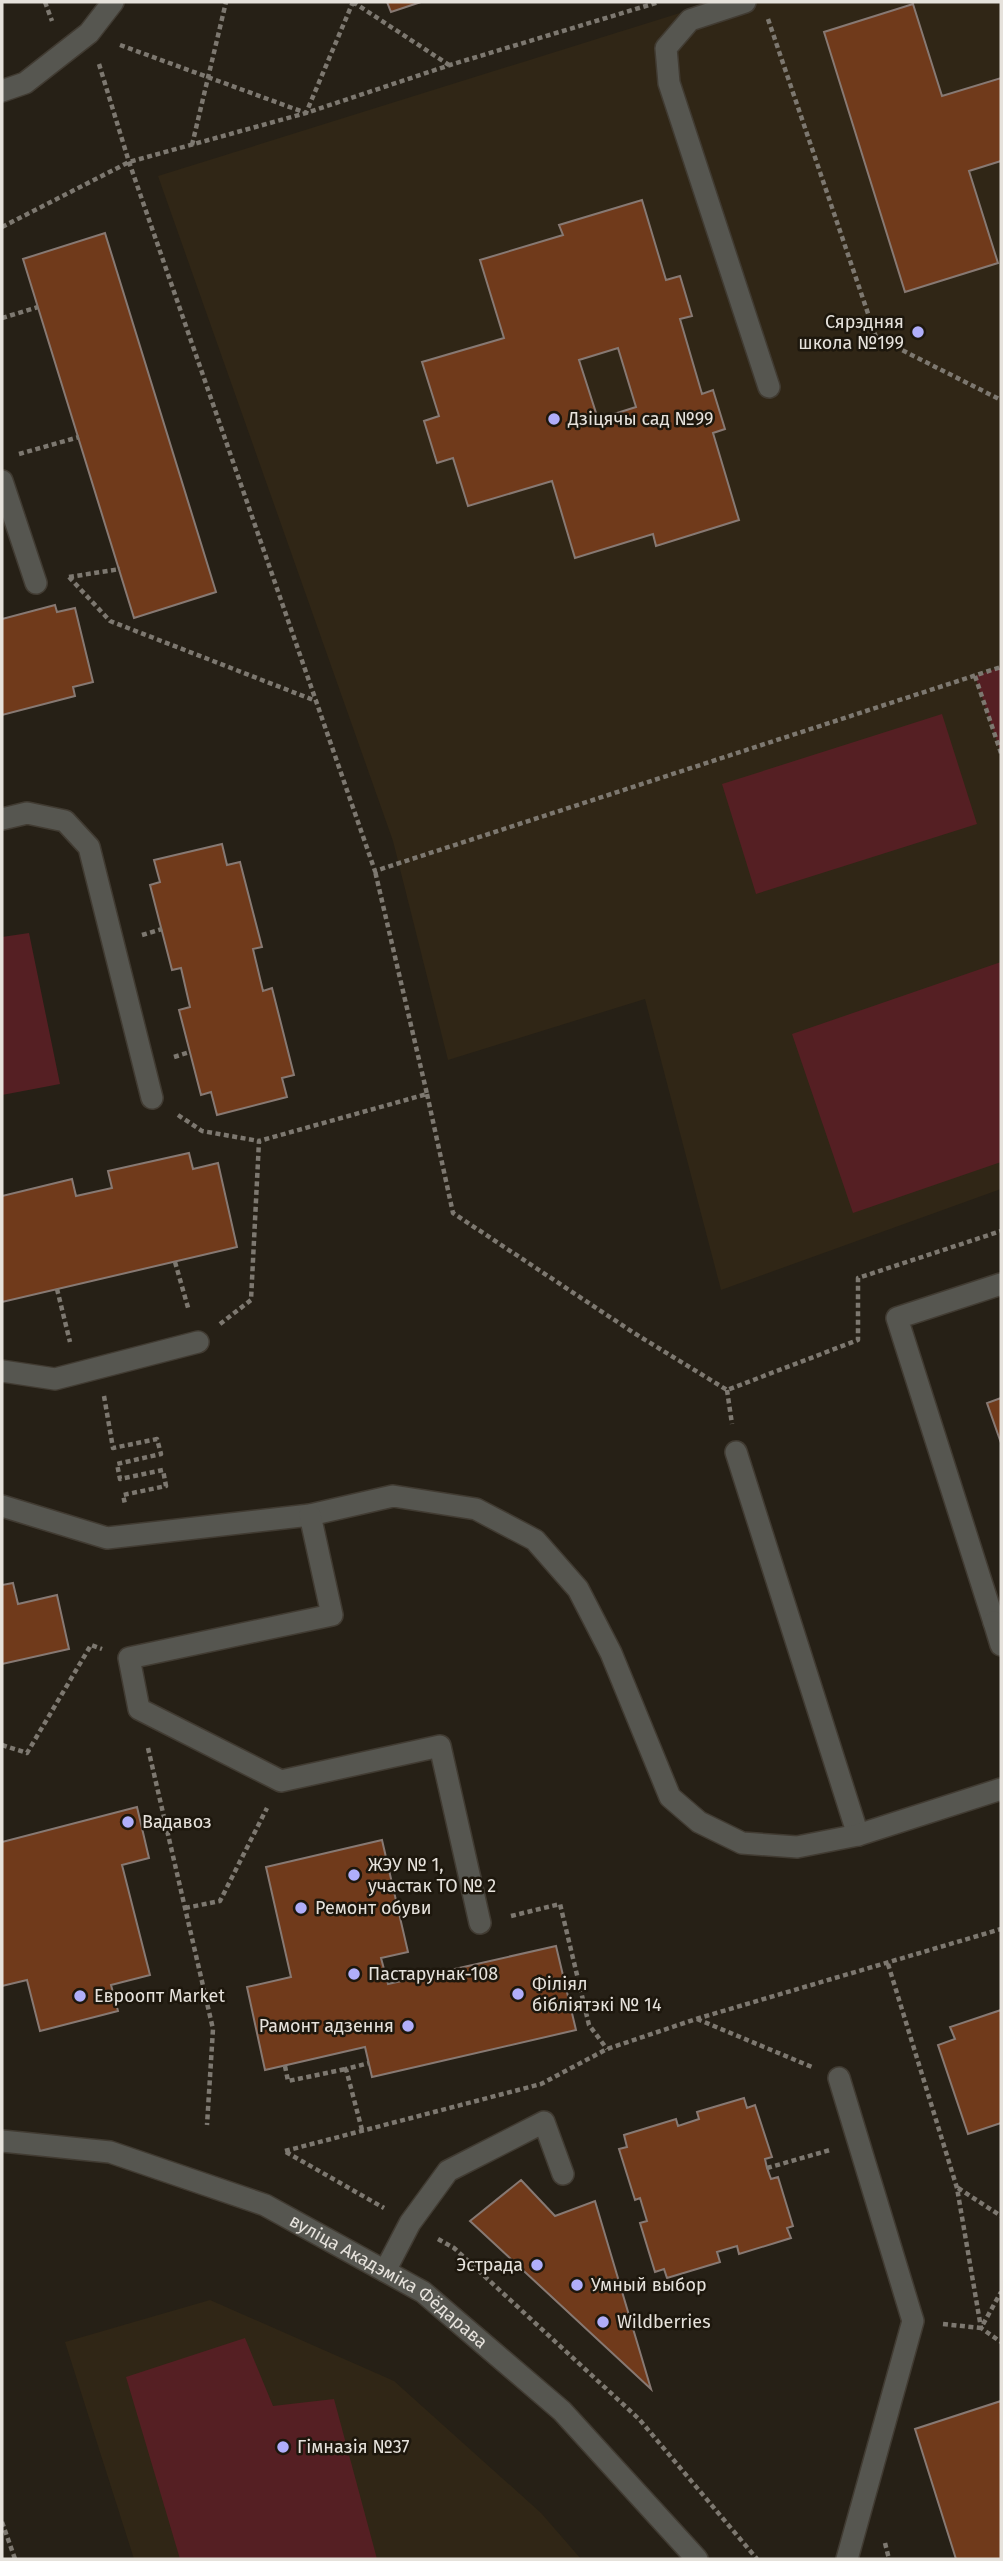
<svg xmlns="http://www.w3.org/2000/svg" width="1003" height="2561" viewBox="0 0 1003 2561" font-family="'Fira Sans',sans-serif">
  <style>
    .built { fill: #302616 }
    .green { fill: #551f23 }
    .building { fill: #703a1b; stroke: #877973; stroke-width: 2; fill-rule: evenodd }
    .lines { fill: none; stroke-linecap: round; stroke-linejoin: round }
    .minor-casing { stroke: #413b32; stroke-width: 24 }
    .path { stroke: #7d7870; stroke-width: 4.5; stroke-dasharray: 5 3.5; stroke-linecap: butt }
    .minor { stroke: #565650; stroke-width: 21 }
    .poi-dot { fill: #b0aefa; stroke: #1d170d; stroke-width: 2.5 }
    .labels { text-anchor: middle; stroke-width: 5; stroke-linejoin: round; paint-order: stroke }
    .poi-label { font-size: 18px; fill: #e6e2dc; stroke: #1d170d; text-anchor: start }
    .street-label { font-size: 18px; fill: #e6e2dc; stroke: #1d170d }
  </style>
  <rect width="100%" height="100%" fill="#262016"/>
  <path class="built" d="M715,2h286v1187l-280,101 -76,-291 -197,61 -55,-219 -235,-665z
    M210,2300l184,81 147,132 40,46h-447l-69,-217z"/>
  <path class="green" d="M1001,667v86l-26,-77z
    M942,714l35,110 -221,70 -34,-110z
    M29,933l31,151 -58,11v-158z
    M1001,962v200l-148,51 -61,-179z
    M245,2338l28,68 61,-7 43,160h-197l-54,-182z"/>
  <path class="building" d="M387,2h34l-30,10z
    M913,4l29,92 59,-18v83l-32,10 29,92 -93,29 -81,-260z
    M642,200l24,80 14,-4 12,40 -12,3 22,75 11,-4 12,39 -12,4 26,87 -83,26 -3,-12 -78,24 -23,-77 -84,25 -15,-48 -16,5 -13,-42 15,-5 -17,-54 82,-24 -24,-78 83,-25 -4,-10zM618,348l18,59 -38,12 -19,-59z
    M105,233l111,359 -82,26 -111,-359z
    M55,605l2,7 18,-4 18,74 -20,5 2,9 -73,19v-96z
    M222,844l5,21 13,-3 22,85 -9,2 10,42 9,-3 22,87 -12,3 5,19 -70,18 -6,-23 -10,3 -22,-85 11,-3 -9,-39 -9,2 -22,-85 10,-3 -6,-22z
    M189,1153l4,16 25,-6 19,84 -235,55v-106l70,-17 4,17 36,-8 -4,-17z
    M1001,1398v45l-14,-40z
    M13,1583l5,21 39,-9 12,54 -67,15v-79z
    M137,1807l12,51 -27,7 28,110 -39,10 7,26 -78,20 -13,-51 -25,6v-144z
    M382,1840l26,112 -27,6 7,26 168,-38 20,84 -204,47 -7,-30 -100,23 -18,-83 44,-10 -25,-110z
    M1001,2010v113l-33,11 -30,-89 17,-6 -5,-12z
    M744,2098l3,10 8,-3 17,52 -7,2 2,9 4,11 7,-2 15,49 -6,2 4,10 -52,16 -2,-8 -20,6 3,10 -53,16 -3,-9 -9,3 -15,-49 7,-2 -7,-23 -5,2 -16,-51 8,-2 -3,-12 52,-16 2,7 21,-7 -2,-7z
    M521,2180l34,36 40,-15 56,188 -181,-168z
    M1001,2401v158h-45l-41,-130z"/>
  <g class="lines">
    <defs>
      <g id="minor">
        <path d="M745,2l-55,18 -24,28 3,35 100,304"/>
        <path d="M2,91l23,-8 64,-50 24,-31"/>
        <path d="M2,481l34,102"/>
        <path d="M2,819l25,-6 38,8 24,26 63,251"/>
        <path d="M1001,1284l-104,34 97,304 7,-2"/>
        <path d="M2,1371l53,8 143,-37"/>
        <path d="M736,1452l122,383"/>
        <path d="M2,1506l105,32 203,-23 83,-19 83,13 59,31 43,49 33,64 59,144 29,25 43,21 55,4 61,-12 143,-46"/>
        <path d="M310,1515l22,100 -203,43 10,51 142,72 159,-35 40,177"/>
        <path d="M994,1622l7,23"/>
        <path d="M839,2078l74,243 -66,238"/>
        <path id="s1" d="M2,2141l108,11 155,53 158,87 139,119 135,148"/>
        <path d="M385,2271l25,-48 38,-52 96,-49 19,52"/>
      </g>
    </defs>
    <use href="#minor" class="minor-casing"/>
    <path class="path" d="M45,2l7,19
      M353,2l96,63
      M768,19l108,318 125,63
      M120,45l186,68 47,-111
      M99,64l30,98 246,709 626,-204
      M192,145l34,-143
      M2,227l127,-65 177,-49 144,-48 209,-63
      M2,318l36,-11
      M19,454l60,-17
      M69,577l41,44 206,80
      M69,577l51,-8
      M975,676l26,77
      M142,935l20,-6
      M174,1057l16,-5
      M427,1094l26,119 181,120 93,57 131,-50v-62l143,-47
      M178,1115l24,16 57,10
      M175,1262l14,49
      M57,1289l13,53
      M220,1324l31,-24 8,-159 168,-47 -52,-223
      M727,1390l5,34
      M104,1396l9,52 44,-9 4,15 -44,10 3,15 43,-9 3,16 -43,9 2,9
      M2,1745l25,8 64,-108 11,4
      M148,1748l65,281 -6,96
      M185,1908l35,-7 47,-93
      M511,1916l49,-12 29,121 18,24
      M888,1964l69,224 24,140 20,14
      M697,2019l115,48
      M285,2066l3,15 58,-12
      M362,2130l-16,-61 23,-6
      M285,2151l256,-67 66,-35 89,-30 305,-90
      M286,2152l98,56
      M767,2168l63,-18
      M958,2188l43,28
      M438,2239l16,9 185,171 118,140
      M943,2324l38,4 20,-36
      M2,2522l13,37
      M885,2543l4,16"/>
    <use href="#minor" class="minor"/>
  </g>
  <g class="poi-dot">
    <circle cx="918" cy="332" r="7"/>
    <circle cx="554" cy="419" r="7"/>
    <circle cx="128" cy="1822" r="7"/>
    <circle cx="354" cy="1875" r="7"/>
    <circle cx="301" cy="1908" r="7"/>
    <circle cx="354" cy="1974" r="7"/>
    <circle cx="518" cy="1994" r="7"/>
    <circle cx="80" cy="1996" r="7"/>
    <circle cx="408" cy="2026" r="7"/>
    <circle cx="537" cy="2265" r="7"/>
    <circle cx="577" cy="2285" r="7"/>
    <circle cx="603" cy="2322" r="7"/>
    <circle cx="283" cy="2447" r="7"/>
  </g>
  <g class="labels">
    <g class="poi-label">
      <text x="904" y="328" text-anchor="end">Сярэдняя<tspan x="904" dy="21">школа №199</tspan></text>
      <text x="568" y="425">Дзіцячы сад №99</text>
      <text x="142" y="1828">Вадавоз</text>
      <text x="368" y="1871">ЖЭУ № 1,<tspan x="368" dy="21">участак ТО № 2</tspan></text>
      <text x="315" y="1914">Ремонт обуви</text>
      <text x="368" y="1980">Пастарунак-108</text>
      <text x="532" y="1990">Філіял<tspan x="532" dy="21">бібліятэкі № 14</tspan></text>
      <text x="94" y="2002">Евроопт Market</text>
      <text x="394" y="2032" text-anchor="end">Рамонт адзення</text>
      <text x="523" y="2271" text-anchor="end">Эстрада</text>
      <text x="591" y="2291">Умный выбор</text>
      <text x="617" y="2328">Wildberries</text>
      <text x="297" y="2453">Гімназія №37</text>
    </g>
    <g class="street-label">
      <text dy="6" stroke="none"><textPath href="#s1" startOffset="418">вуліца Акадэміка Фёдарава</textPath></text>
    </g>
  </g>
  <rect width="1003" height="2561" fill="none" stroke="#e6e2dc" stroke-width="7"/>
</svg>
